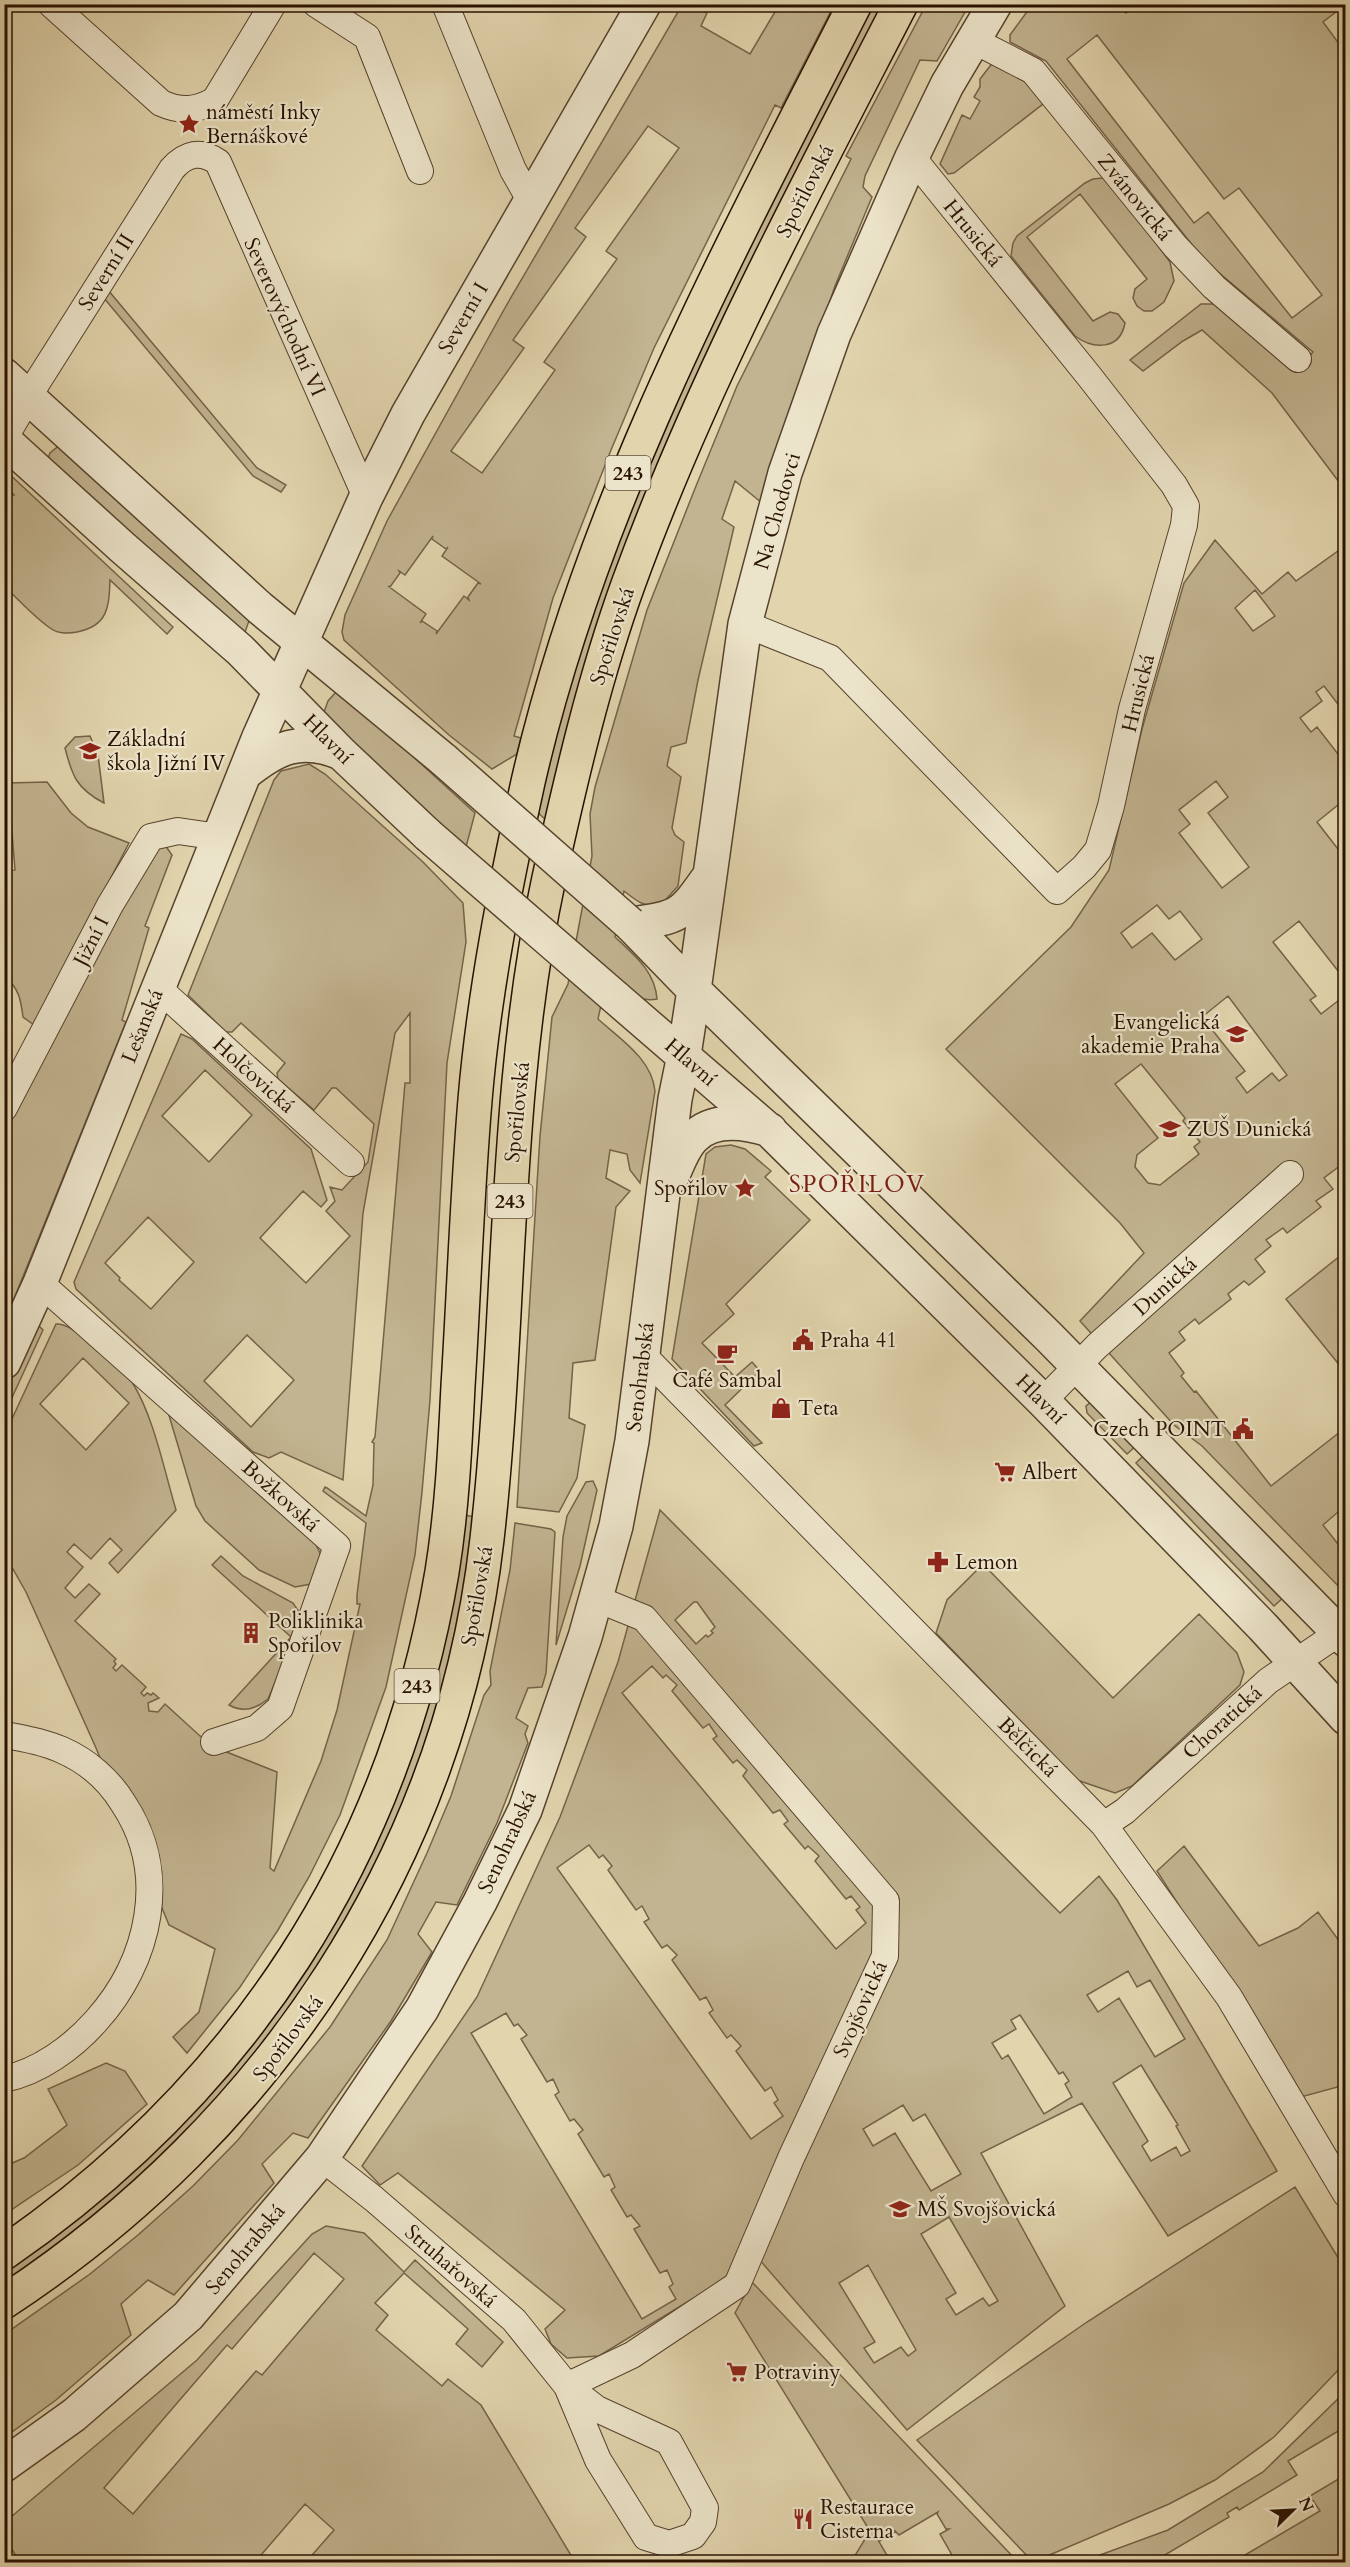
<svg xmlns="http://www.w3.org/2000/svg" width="1350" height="2567" viewBox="0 0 1350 2567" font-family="Cardo,serif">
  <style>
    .green { fill: #c2b490; stroke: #756248; stroke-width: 1.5; fill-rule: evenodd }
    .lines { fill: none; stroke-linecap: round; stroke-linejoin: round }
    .minor-casing { stroke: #56422c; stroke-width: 28 }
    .tertiary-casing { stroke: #56422c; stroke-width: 36 }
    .trunk-casing { stroke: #281100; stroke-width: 36 }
    .minor { stroke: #ece4ca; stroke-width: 26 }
    .tertiary { stroke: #ece4ca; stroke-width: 33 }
    .trunk { stroke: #e2d5ae; stroke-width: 33 }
    .tertiary-bridge-casing { stroke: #56422c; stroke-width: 36; stroke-linecap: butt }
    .tertiary-bridge { stroke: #ece4ca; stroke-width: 33 }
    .labels { text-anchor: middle; stroke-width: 4.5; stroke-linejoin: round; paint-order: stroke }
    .shield { fill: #ece4ca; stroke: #63503d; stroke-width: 1.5 }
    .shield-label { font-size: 20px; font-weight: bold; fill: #281100 }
    .poi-label { font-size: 21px; fill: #281100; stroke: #ece4ca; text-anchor: start }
    .street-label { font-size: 21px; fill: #281100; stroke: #ece4ca }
    .quarter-label { font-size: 24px; letter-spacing: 1.5px; fill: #7a1f14; stroke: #ece4ca }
  </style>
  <rect width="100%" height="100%" fill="#e2d5ae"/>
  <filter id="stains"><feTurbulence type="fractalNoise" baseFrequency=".00333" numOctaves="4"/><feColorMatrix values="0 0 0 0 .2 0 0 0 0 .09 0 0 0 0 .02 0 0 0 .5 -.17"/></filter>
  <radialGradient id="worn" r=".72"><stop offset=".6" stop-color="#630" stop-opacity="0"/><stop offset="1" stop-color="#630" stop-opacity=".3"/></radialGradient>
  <path class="green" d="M1137,4l208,1 -22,17 22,30v42l-2,6 3,21v213l-4,3 4,4 -1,149 -73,-97 -70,-63 -19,11 -40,30 -13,-11 71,-56h15l81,66 16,-18 -108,-91 -159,-200 -36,-19v-7l22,-30h86l8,8zM1097,35l127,164 15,-11 83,107 -30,23 -84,-106 -14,11 -127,-164z
    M682,5h11l14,8 -6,13 49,28 29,-49h55l-53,103 -6,-3 -121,243 -43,102 -58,148 -39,138 7,2 -4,16 -25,15 -43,-34 -105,-95 -2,-8 3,-17 42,-94 119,-215zM648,126l31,22 -73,103 11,8 -73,103 11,8 -73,103 -31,-22 73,-103 -11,-8 73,-103 -11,-9zM433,536l-1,3 14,10 2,-2 -6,9 39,28 -3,-1 -10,14 1,3 -5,-4 -28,38 1,-3 -15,-10 -2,2 6,-9 -38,-28 2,1 10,-14 -1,-2 6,4z
    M871,5h14l-64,124 -274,692 -11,-10 39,-148 22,-67 80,-203z
    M926,5h43l-32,56 -17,-1 -55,116 -2,11 9,10 -37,89 -73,217 -27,-22 -13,38 12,8 -36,153 -12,63 -15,4 -4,19 14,11 -9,51 3,7 9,7 -6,44 -18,20c-17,1 -23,-5 -36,-15l-9,46c19,18 40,34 42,62 -20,5 -34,-14 -49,-26l-10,46c22,20 54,40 57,72l-15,92 -10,-13 -3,-16 -17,-4 -4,28 24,13 -14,16 -21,153 -22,3 -4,55 16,7 -8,53 -18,34 -42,-5 23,-371 12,-119 16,-33 24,-128 -2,-42 5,-27 52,-177 49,-124 41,-100 114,-227 -5,-3z
    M994,61l28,14 22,23 -1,6 -89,69 -6,1 -8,-10 22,-49 8,4 10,-18 -6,-4 6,-10v-8z
    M1103,178l7,4 60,80 4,19 -10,21 -12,9h-8l-7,-5 -4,-8 2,-9 12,-10 -67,-85 -53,43 66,84 17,-9 8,2 7,9c-5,27 -31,27 -50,13l-64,-80 2,-13 4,-7 68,-53 8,-4z
    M108,290l149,178 29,17 -5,7 -28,-16 -150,-179z
    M61,444l189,174 -6,17 -197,-173 3,-9z
    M5,470l168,157 -6,7 -57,-54c-1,27 -2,46 -33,52 -10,2 -19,2 -27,-4 -16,-11 -31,-28 -45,-41v-91l9,-1 -9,-9z
    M1215,540l47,54 26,-22 8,9 49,-35 1,142 -5,4 4,7v10l-2,-3 -2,2 -17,-22 -8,6 6,9 -22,17 11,14 6,-5 28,36v42l-2,-4 -26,21 28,36v125l-3,-7 -43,-55 -26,21 43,54 -6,4 11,14 22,-17 2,3v162l-21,16 9,11 -17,12 5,6 -34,26 -4,-5 -17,12 5,6 -16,13 10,13 -16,13 -5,-4 -16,13 3,5 -32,25 -4,-5 -16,13 6,8 -16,13 15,20 -3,3 13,16 2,-1 75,95 74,-58v78l-22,19 22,28v40l-143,-147 -28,-21 -94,-104 64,-68 -24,-30 -174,-174 125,-122 38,-57 33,-141 42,-146zM1255,590l20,26 -22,15 -18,-23zM1216,781l12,16 -20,16 41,54 -27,21 -43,-55 11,-9 -11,-14zM1157,905l12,14 11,-8 22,28 -27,21 -23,-27 -20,15 -11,-15zM1228,996l59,79 -8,6 -7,-8 -25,20 -11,-15 9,-7 -43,-54zM1141,1064l44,54 -2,3 17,21 -6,5 5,7 -39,31 -12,-2 -13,-16 2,-12 21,-17 -43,-54z
    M336,692l13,6 126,115 -9,34 -102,-89 -41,-43 5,-14z
    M90,736l8,19 6,48c-27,-14 -32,-27 -39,-55l10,-11z
    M309,764l16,10 98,88 40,41 3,39 -19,121 -17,337 -8,92 -7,63 -29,132 -46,128 -31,62 -31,53 -38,57 -53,66 -14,-16 26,-25 16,-63 -46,-24 -73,-177 -70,-156 -21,-37v-121l51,-110c19,-2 61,44 76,58 22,35 32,88 44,128l-58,63 -9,-10 13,-13 -12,-12 -19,21 -17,-15 -7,8 16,15 -18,21 10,10 14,-14 11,10 -25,27 41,38 -2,2 2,3 -3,4 3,3 6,-6 24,22 -5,6 3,3 3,-3 4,2 2,-2 6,5 -11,5 1,8 9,1 7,-8 35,32 24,15 53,21 -7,96 4,3 47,-110 16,-51 23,-106h-3v-9l9,-72 -43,-32 2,-4 2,1 39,28 7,-31 1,-42 -2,-1 3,-5 30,-354h5v-70l-15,20 -32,180 -20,267 -62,-28 -12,6 -16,-6 -177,-163 -2,-7 107,-248 11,5 119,110 16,51 -6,7 -18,-16 -43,47 46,45 44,-47 -24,-25 9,-10 -5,-14 12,3 26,-28 6,-38 -38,-36h-4l-18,22 -36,-31 -1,-6 8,-10 -44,-40 -9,9h-6l-38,-37 86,-215 7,-9zM205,1070l47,45 -43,47 -47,-46zM148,1217l46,45 -43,47 -32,-29 1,-2 -15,-15zM247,1335l47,45 -43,47 -47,-46zM83,1358l46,45 -43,47 -46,-46z
    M47,782l24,31 17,14 41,16 -95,182 -11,-8c-2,-16 -4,-30 -18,-39l-1,-106 11,-2 -7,-87z
    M165,845l7,10 -27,71 4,2 -27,92 4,2 -121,299v-198l108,-209 37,-61z
    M731,1145l14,4 26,22 -6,6 45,43 -84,84 8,10 -32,29 33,34 17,-15 8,9 -35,34 37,38 -8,3 -82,-87 34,-205 9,-7z
    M1345,1252v117l-2,-3 -2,1 -55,-68z
    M39,1326l4,4 -38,83v-21l24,-55z
    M1091,1402l48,41 -12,11 -40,-41 -1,-7z
    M168,1412l147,131 6,12 -10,29 -16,3 -36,-17 -54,-49 -9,-15z
    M1147,1452l138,144 -11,10 -138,-143z
    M593,1481l4,9 -17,76 -24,79 7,-108 4,-21 19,-34z
    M660,1510l400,403 39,-37 18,24 160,271 -109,65 -86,-133 -101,50 84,153 -158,124 -162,-187 -17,34 -129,79 -32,2 -16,-14 -6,-15 20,-19 -167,-137 -18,12 -18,-19 115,-169 83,-180 58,-155zM694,1602h3l18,25 -4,4 2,2 -5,4 -2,-2 -10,9 -21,-24zM652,1666l11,12 3,-3 11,10 -5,6 31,37 6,-4 8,12 -4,3 20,24 4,-3 10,10 -4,6 30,37 7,-3 8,11 -4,3 21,25 3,-3 11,10 -4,5 31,38 5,-3 9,11 -4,3 10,13 -30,26 -214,-256zM589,1845l10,13 4,-3 9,11 -4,4 28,40 6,-4 7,13 -5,3 18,26 5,-3 10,10 -5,5 28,40 6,-3 7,13 -4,3 18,25 4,-3 10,11 -5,5 29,40 6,-4 7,13 -4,3 9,13 -32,23 -194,-271zM1128,1971l9,16 13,-7 35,59 -30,18 -36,-59 -21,14 -11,-17zM506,2013l8,13 4,-2 9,11 -6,4 26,43 6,-3 6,13 -4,3 15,26 4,-2 9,11 -5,4 26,43 5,-3 6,13 -4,3 16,27 4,-2 9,11 -6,3 26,44 7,-3 6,14 -4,3 7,12 -34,20 -171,-286zM1020,2015l39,59 4,-2 6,9 -4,3 7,13 -28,17 -36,-59 -6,4 -10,-16 24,-14 -5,-9zM1141,2065l37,60 -2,1 14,25 -9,5 -5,-9 -25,14 -9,-15 6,-5 -35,-58zM903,2105l10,16 12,-7 36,60 -30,17 -36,-58 -22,13 -10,-17zM949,2217l49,84 -9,5 -6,-8 -27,17 -10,-16 10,-6 -35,-59zM868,2265l48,85 -8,6 -7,-9 -27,16 -10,-15 11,-6 -36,-59z
    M464,1515l12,2 -17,108 -24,96 -48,125 -64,121 -99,127 -109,110 -110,80 -1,-12c35,-25 71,-50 103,-77 146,-124 261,-295 317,-477 21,-66 32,-135 40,-203z
    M515,1523l36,6 4,3 -9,141 -4,14 -14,1 -12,30 12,8 -3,8 3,9 -31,80 -40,82 -21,-3 -18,32 14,18 -41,69 -83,117 -15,-5 -31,31 12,19 -100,112 -26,-15 -27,24 10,31 -75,65 -51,37v-103l85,-60 48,-39 55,-49 45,-46 92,-113 57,-87 40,-87 24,-57 33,-101 7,-10 -1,-14 20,-101z
    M221,1556l22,20 50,27 6,9v13l-31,74c-12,10 -25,14 -39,6l62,-68 -79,-72z
    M983,1564l130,134 86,-84 38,39 7,19 -4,13 -108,101 -17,7 -38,-13 -141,-147 11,-33z
    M1184,1846l75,100 39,-18 20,-16 27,37v136l-44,12 -144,-226z
    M106,2063l19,8 22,33 -69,61 -73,49v-48l19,-8 43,-33 -19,-36z
    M1295,2187l50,82v94l-71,74 -59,43 -46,24 -136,58 -116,-122 170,-118z
    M326,2226l38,7 40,39 11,-12 88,82 -21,25 -26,-23 12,-15 -64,-56 -29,30 13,12 -12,15 66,56 6,-7 33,26 94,157h-269l28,-32 -29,-26 -50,58h-192l-47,-6 -11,-18v-16l192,-162 115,-126zM314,2253l30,26 -82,96 -6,-4 -123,143 -29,-26 123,-143 5,4z
    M752,2282l266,280h-62l-16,-28 9,-5h-3l-9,-15 1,-2 -39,23 -5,-5 1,2 -15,9 -2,-1 13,22h-40l19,-31 -135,-218z
    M1345,2392v35l-57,34 9,14 -58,35 -2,-3 -10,6 2,4 -76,45h-72l87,-32 95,-58z
    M1345,2475v87h-112l87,-51 -10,-15z"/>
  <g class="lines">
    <defs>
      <path id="minor" d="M51,4l110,99c20,9 35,8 54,-3l58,-96
        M316,4l51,33 53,134
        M445,4l68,166 17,30
        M973,40l60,31 142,175 39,41 84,72
        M4,439l34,-58 134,-212c14,-16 29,-19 46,-7l148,335
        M745,624l85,34 227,233 27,-24 14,-17 13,-44 21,-97 52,-184 2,-19 -12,-21 -85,-109 -177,-219
        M157,987l194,176
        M4,1108l106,-203 41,-68 27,-6 41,6
        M40,1283l297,263 -57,162 -23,20 -43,14
        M643,1355l461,470 125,172 117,197
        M1043,1401l54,-55 193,-172
        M4,1735c19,3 40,7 58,15 25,11 47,30 61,53 47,70 27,158 -27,218 -23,26 -57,51 -92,58
        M1104,1825l21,-14 143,-130 78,-53
        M322,2158l52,41 140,121 53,66 30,23 72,33 36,66 -2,14 -10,14 -24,8 -23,-7 -48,-77 -31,-74
        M567,2386l65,-31 105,-70 54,-127 94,-202 1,-55 -242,-283 -47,-19"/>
      <path id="tertiary" d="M4,375l256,233 184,152
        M4,440l118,107 118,103 101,103 87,82
        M244,774c32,-26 56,-38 97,-21
        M630,924l64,66 355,347 297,303
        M630,924c51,-7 51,-8 80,-49
        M615,997l155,134 273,270 220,226 83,91
        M672,1177c6,-13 11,-29 21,-39 20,-21 51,-16 77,-8
        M4,1362l36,-79 219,-546 107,-240 42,-83 236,-410
        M4,2465l70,-50 114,-99 134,-158 100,-149 58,-107 45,-92 60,-173 31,-111 16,-85 43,-342 9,-44 10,-65 51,-366 40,-151 49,-139 78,-177 35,-72 48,-81"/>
      <path id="trunk" d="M4,2253c238,-165 390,-395 438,-681 10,-62 13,-124 16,-186 6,-95 9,-191 17,-286 9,-107 30,-213 53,-318 63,-277 199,-527 327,-778
        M4,2302c265,-174 447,-445 483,-763 25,-220 15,-444 62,-661 22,-99 45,-200 80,-296 73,-200 174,-388 272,-578"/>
    </defs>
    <use href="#minor" class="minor-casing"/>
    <use href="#tertiary" class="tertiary-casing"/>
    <use href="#trunk" class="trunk-casing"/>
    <use href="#minor" class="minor"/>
    <use href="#tertiary" class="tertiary"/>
    <use href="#trunk" class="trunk"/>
    <defs>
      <path id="tertiary-bridge" d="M444,760l186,164
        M428,835l187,162"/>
    </defs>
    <use href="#tertiary-bridge" class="tertiary-bridge-casing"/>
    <use href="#tertiary-bridge" class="tertiary-bridge"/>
  </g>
  <defs>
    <symbol id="sight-bare" viewBox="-9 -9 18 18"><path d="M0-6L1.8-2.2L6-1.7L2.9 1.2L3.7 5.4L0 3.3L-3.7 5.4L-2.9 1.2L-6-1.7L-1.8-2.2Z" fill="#8f2418" stroke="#ece4ca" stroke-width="2.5" paint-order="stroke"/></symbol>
    <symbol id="school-bare" viewBox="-9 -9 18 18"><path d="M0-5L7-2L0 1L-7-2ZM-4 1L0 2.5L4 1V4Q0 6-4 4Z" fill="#8f2418" stroke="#ece4ca" stroke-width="2.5" paint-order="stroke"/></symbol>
    <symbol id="civic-bare" viewBox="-9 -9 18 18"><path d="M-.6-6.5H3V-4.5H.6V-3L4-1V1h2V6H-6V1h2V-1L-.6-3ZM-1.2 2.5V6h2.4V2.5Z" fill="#8f2418" stroke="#ece4ca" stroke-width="2.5" paint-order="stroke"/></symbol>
    <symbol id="cafe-bare" viewBox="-9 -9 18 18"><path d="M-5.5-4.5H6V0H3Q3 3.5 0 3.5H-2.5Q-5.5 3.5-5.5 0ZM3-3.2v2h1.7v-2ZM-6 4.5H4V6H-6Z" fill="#8f2418" stroke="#ece4ca" stroke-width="2.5" paint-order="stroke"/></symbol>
    <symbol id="shop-bare" viewBox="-9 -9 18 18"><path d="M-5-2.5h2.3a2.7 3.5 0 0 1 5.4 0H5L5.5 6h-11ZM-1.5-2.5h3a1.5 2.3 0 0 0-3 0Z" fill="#8f2418" stroke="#ece4ca" stroke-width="2.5" paint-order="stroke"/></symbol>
    <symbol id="supermarket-bare" viewBox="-9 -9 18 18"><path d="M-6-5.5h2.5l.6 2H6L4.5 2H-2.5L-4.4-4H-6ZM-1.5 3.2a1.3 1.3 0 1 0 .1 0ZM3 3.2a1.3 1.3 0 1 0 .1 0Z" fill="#8f2418" stroke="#ece4ca" stroke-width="2.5" paint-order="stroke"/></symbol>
    <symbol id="pharmacy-bare" viewBox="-9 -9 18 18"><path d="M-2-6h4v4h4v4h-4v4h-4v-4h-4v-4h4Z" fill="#8f2418" stroke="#ece4ca" stroke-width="2.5" paint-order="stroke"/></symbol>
    <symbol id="building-bare" viewBox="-9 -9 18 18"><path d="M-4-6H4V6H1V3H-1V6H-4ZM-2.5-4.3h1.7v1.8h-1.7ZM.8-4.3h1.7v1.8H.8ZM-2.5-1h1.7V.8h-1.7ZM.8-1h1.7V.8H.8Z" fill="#8f2418" stroke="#ece4ca" stroke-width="2.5" paint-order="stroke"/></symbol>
    <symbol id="restaurant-bare" viewBox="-9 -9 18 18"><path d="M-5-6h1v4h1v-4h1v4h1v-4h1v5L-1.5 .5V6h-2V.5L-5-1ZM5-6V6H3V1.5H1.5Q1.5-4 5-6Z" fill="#8f2418" stroke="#ece4ca" stroke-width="2.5" paint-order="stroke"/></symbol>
  </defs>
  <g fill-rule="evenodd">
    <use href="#sight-bare" x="174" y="109" width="30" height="30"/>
    <use href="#school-bare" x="75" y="736" width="30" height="30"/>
    <use href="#school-bare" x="1222" y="1019" width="30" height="30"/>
    <use href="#school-bare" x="1155" y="1114" width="30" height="30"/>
    <use href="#sight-bare" x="730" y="1173" width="30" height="30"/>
    <use href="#civic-bare" x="788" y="1325" width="30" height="30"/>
    <use href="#cafe-bare" x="712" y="1338" width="30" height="30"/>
    <use href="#shop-bare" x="766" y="1393" width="30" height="30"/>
    <use href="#civic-bare" x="1228" y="1414" width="30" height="30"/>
    <use href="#supermarket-bare" x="990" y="1457" width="30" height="30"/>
    <use href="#pharmacy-bare" x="923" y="1547" width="30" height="30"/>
    <use href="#building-bare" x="236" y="1618" width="30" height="30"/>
    <use href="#school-bare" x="885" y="2194" width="30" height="30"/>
    <use href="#supermarket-bare" x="722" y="2357" width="30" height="30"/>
    <use href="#restaurant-bare" x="788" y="2504" width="30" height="30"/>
  </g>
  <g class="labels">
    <g class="shield">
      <rect x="605.5" y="456" width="45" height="34" rx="4.5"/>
      <rect x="487.5" y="1184" width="45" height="34" rx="4.5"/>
      <rect x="394.5" y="1669" width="45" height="34" rx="4.5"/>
    </g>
    <g class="shield-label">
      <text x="628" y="480">243</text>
      <text x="510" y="1208">243</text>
      <text x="417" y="1693">243</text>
    </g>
    <g class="poi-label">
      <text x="206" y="119">náměstí Inky<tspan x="206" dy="24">Bernáškové</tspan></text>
      <text x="107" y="746">Základní<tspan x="107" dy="24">škola Jižní IV</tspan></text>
      <text x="1220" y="1029" text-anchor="end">Evangelická<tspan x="1220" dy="24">akademie Praha</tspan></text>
      <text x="1187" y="1136">ZUŠ Dunická</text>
      <text x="728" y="1195" text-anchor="end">Spořilov</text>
      <text x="820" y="1347">Praha 41</text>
      <text x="727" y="1387" text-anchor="middle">Café Sambal</text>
      <text x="798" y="1415">Teta</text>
      <text x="1226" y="1436" text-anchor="end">Czech POINT</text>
      <text x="1022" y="1479">Albert</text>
      <text x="955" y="1569">Lemon</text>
      <text x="268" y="1628">Poliklinika<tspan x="268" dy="24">Spořilov</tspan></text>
      <text x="917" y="2216">MŠ Svojšovická</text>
      <text x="754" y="2379">Potraviny</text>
      <text x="820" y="2514">Restaurace<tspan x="820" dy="24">Cisterna</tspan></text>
    </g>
    <g class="street-label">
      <text transform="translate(805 191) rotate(-63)" y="7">Spořilovská</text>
      <text transform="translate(1135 197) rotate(51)" y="7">Zvánovická</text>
      <text transform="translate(973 233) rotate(51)" y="7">Hrusická</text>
      <text transform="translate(106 272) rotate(-58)" y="7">Severní II</text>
      <text transform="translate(285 317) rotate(66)" y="7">Severovýchodní VI</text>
      <text transform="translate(463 318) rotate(-60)" y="7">Severní I</text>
      <text transform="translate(777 511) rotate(-74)" y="7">Na Chodovci</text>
      <text transform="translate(612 636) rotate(-72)" y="7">Spořilovská</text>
      <text transform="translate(1138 693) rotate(-76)" y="7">Hrusická</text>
      <text transform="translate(328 739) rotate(45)" y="7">Hlavní</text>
      <text transform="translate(91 941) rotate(-63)" y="7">Jižní I</text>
      <text transform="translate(142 1026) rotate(-68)" y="7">Lešanská</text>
      <text transform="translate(691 1062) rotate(41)" y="7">Hlavní</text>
      <text transform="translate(254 1075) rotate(42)" y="7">Holčovická</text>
      <text transform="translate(517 1112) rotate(-84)" y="7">Spořilovská</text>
      <text transform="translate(1165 1286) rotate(-42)" y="7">Dunická</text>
      <text transform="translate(640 1377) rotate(-83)" y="7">Senohrabská</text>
      <text transform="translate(1041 1399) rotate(45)" y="7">Hlavní</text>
      <text transform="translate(281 1496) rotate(42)" y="7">Božkovská</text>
      <text transform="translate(477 1596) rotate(-80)" y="7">Spořilovská</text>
      <text transform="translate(1222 1722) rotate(-42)" y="7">Choratická</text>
      <text transform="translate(1028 1747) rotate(45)" y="7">Bělčická</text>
      <text transform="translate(507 1842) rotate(-65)" y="7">Senohrabská</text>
      <text transform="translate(860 2009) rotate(-66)" y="7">Svojšovická</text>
      <text transform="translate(288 2038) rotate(-53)" y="7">Spořilovská</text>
      <text transform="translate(245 2249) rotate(-50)" y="7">Senohrabská</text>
      <text transform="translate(451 2266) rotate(41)" y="7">Struhařovská</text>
    </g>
    <g class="quarter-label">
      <text x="857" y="1192">SPOŘILOV</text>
    </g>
  </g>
  <rect width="1350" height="2567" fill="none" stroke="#e2d5ae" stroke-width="24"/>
  <rect x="6" y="6" width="1338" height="2555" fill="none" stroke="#281100" stroke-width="3"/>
  <rect x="12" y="12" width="1326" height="2543" fill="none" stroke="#281100" stroke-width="1.5"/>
  <g transform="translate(1293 2510) rotate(66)" stroke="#ece4ca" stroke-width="4.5" paint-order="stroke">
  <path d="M0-4.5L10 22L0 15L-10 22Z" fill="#281100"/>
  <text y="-9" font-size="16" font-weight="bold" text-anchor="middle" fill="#281100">N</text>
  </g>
  <rect width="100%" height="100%" filter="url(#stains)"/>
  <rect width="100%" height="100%" fill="url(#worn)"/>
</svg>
